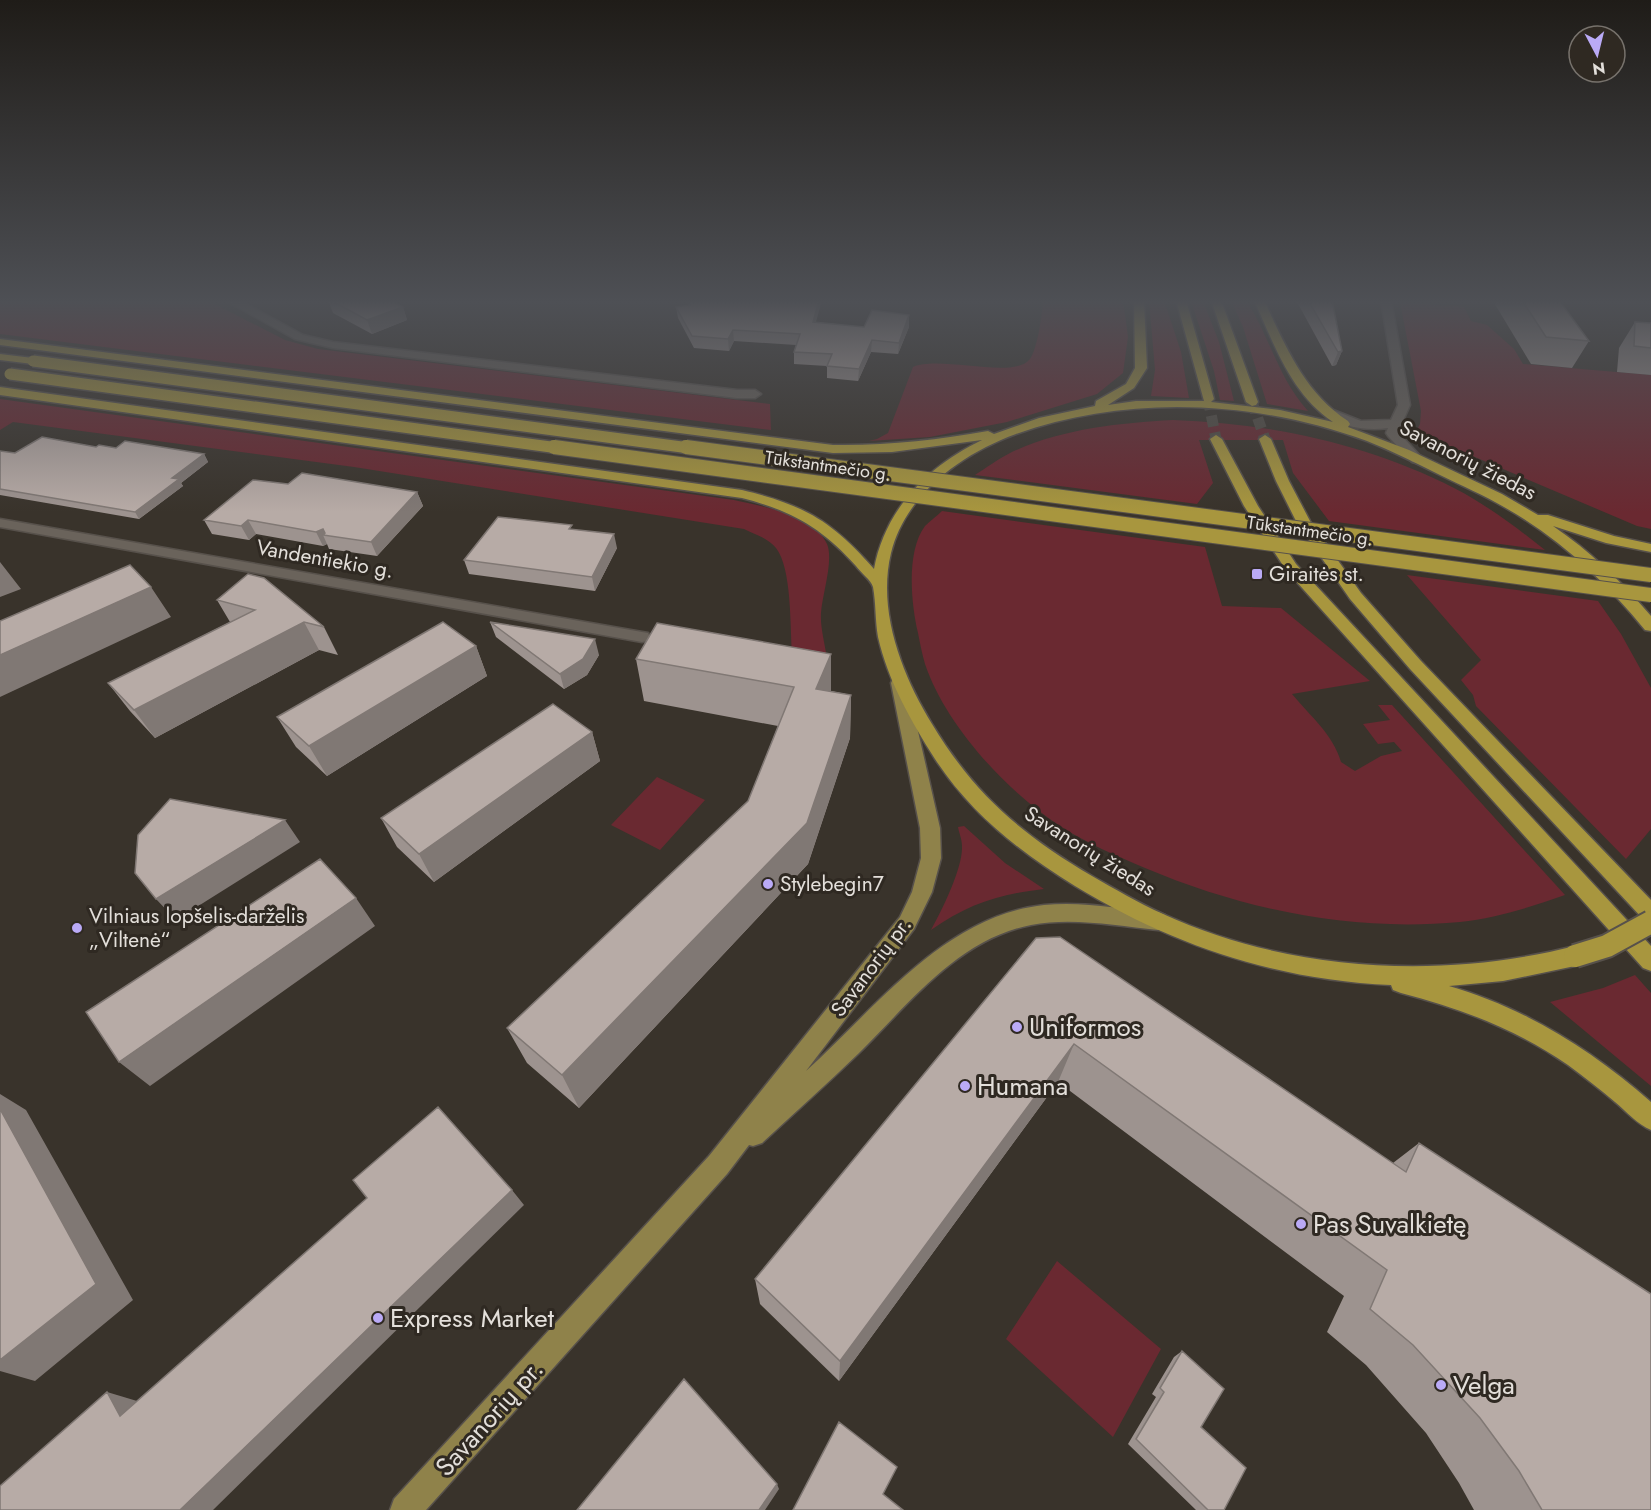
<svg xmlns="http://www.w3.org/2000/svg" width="1651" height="1510" viewBox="0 0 1651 1510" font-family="Jost,sans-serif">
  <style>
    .green { fill: #6a2931 }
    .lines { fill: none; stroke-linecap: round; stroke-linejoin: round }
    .highway-tunnel { stroke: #524d45; stroke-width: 11; stroke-dasharray: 11 6; stroke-linecap: butt }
    .minor-casing { stroke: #57514b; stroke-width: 3 }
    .major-casing { stroke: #57514b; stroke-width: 3 }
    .highway-casing { stroke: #57514b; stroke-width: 3 }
    .minor { fill: #6a635b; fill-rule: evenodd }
    .major { fill: #8f824a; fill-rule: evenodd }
    .highway { fill: #a8963e; fill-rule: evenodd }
    .highway-bridge-far2-casing { stroke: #57514b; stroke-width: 14; stroke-linecap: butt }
    .highway-bridge-far1-casing { stroke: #57514b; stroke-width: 16; stroke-linecap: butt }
    .highway-bridge-casing { stroke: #57514b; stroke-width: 26; stroke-linecap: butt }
    .highway-bridge-far2 { stroke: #a8963e; stroke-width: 11 }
    .highway-bridge-far1 { stroke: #a8963e; stroke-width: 14 }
    .highway-bridge { stroke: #a8963e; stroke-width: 22 }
    .wall { fill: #9d938f }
    .shaded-wall { fill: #807874 }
    .building { fill: #b7aba6; stroke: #807874; stroke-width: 1.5 }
    .poi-dot { fill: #baaaf6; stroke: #2f2922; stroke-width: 2 }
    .labels { text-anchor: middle; stroke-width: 6; stroke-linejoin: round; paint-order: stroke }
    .far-street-label { font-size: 18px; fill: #e3dfda; stroke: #2f2922 }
    .street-label { font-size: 21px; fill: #e3dfda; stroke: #2f2922 }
    .poi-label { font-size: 21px; fill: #e3dfda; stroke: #2f2922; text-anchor: start }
    .near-poi-label { font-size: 26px; fill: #e3dfda; stroke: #2f2922; text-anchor: start }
    .near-street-label { font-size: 26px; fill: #e3dfda; stroke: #2f2922 }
  </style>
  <rect width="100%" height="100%" fill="#39332b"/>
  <path class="green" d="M0,300h207l78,40 33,9 452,55 1,26 -771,-96z
    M1043,300h80l5,37 -5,36 -26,21 -90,28 -77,15 -61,4 8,-2 11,-6 25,-66c27,-12 101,13 117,-8 8,-12 12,-44 13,-59z
    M1164,300l17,52 8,46 -38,-2 4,-26 -6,-70z
    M1246,300c24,37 32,78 62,111l-41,-7 -24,-77 -12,-27z
    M1191,301h12l16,41 15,59 -14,-1 -6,-29z
    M1400,302l64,5 7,14 16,4 27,24 9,15 128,11v154l-14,-3 -221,-94 4,-8 1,-13z
    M0,399l734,101c27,6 80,15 93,44 7,16 -5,51 -6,69 -1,14 4,31 6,46l-35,-6c-2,-26 0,-85 -16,-105 -8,-10 -22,-14 -32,-19l-390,-62 -341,-45 -13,8z
    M1173,420c96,3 195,24 281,68 33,17 62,39 91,62l-216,-29 -36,-48 -10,-33h-84l14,43 -16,21 -222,-29c11,-7 23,-16 35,-22 50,-24 108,-30 163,-33z
    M942,511l263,36 17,59 59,2 89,73 -78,13c18,22 41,40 49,68l14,9 26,-15 21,-5 -8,-9 -16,2 -15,-20 27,-4 -12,-15h14l173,190c-34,12 -68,23 -105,27 -109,10 -215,-12 -315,-54 -28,-12 -59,-25 -85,-42 -54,-35 -115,-102 -135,-162 -3,-10 -5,-21 -7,-31 -7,-29 -12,-82 7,-107 5,-5 12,-10 17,-15z
    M1407,575l191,26 23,33 30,54v141l-25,30 -150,-153 -3,-11 -12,-15 20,-20z
    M657,777l48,23 -45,50 -49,-25z
    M964,826l41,37 39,26c-44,5 -76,15 -113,41 11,-20 32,-62 31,-84 0,-7 -3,-13 -4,-19z
    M1635,975l16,18v93l-101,-84 53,-14z
    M1057,1261l104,88 -48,88 -107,-98z"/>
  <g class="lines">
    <path class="highway-tunnel" d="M1208,399l8,40
      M1252,402l13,37"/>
    <defs>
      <path id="minor" d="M225,300h14l64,35 30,7 404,48h18l6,4 -6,4h-18l-404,-50 -38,-9z
        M1381,300h10l19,105 -12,27 25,27 -6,4 -5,-1 -24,-26 -2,-3 2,-5c-21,3 -51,-1 -66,-16l6,-4 33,13 30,-1 7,-15z
        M0,519l642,113 6,1 2,4 -2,4 -6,1 -642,-115z"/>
      <path id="major" d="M899,677l6,2 2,4 33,145 1,30 -9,34 -18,37 -108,142c70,-63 138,-155 238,-166 38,-4 77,4 114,7l7,3 3,6 -3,6 -7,3c-42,-4 -85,-13 -127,-5 -73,14 -122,79 -172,128 -32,31 -65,60 -97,90l-9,3 -4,-1 -22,29 -301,336h-36l4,-11 315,-343 191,-239 12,-25 9,-34 -1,-30 -29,-145 2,-4z"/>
      <path id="highway" d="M1134,300h10l3,68 -13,20 -26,17 28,-4h68l-28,-101h10l28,99 -3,3 69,8 53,12c-42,-28 -59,-78 -79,-122h10c22,47 40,92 84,121l2,3 -2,3 61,23 93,44 36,21h10l66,21 37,8v8l-45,-9 -53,-17c37,25 69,56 98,90v15l-6,-1c-40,-49 -86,-92 -141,-123 -20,-12 -42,-21 -64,-32 -24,-12 -48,-24 -73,-34 -112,-41 -239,-47 -351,-7 -55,20 -111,61 -125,119 -14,58 11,122 41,171 43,71 89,110 160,152 23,13 46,27 71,38 127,58 278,66 412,32l8,3 3,7 -3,7 -8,3 -72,15 -54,5c76,22 143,64 202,116v28c-14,-6 -24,-18 -36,-28 -15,-13 -31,-25 -47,-37 -52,-36 -106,-56 -167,-72l-8,-3 -2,-5c-115,-5 -219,-40 -316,-99 -55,-34 -104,-72 -140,-127 -24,-38 -47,-78 -57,-122 -3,-17 -2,-34 -5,-50 -2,-7 -13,-15 -17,-21 -35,-39 -64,-55 -114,-68l-742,-103v-8l742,103c62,15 89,30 132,79 11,-60 54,-103 108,-129l-90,12 -59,1 -833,-108v-6l833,106c52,1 103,-5 155,-14l6,3 45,-16 56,-12 1,-5 30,-17 9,-16z
        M1211,300h10l37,102 -2,3 -4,1 -6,-4z
        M0,354l33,4 6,3 -6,3 -33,-4z
        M1216,435l6,4 36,67 38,58 355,382v25l-8,-3 -357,-398 -42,-64 -34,-67z
        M1265,435l6,4 18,42 21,40 51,72 60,68 230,239v23l-7,-3 -234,-251 -60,-70 -54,-78 -20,-40 -17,-42z"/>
    </defs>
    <use href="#minor" class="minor-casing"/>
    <use href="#major" class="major-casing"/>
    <use href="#highway" class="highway-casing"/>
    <use href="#minor" class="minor"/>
    <use href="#major" class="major"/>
    <use href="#highway" class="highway"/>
    <defs>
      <path id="highway-bridge-far2" d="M33,361l664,88
        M10,374l556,75"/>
      <path id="highway-bridge-far1" d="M554,447l1097,148
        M686,447l965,128"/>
      <path id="highway-bridge" d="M1575,956l32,-10 44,-24"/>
    </defs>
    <use href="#highway-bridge-far2" class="highway-bridge-far2-casing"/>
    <use href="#highway-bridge-far1" class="highway-bridge-far1-casing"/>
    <use href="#highway-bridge" class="highway-bridge-casing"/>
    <use href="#highway-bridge-far2" class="highway-bridge-far2"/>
    <use href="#highway-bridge-far1" class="highway-bridge-far1"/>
    <use href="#highway-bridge" class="highway-bridge"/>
  </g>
  <path class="wall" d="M328,300h62l13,7 4,13 -35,14 -39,-21z
    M1296,300h36l10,51 -6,14 -4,1z
    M1493,300h66l30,41 -17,27 -41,-4 -38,-63z
    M688,301l128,21 48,5h45l-11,27 -27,-2 -13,29 -31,-3v-12l-33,-2v-12l2,-7 -62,-4 -5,10 -35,-3 -16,-30 -2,-11 12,-2z
    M1635,322l16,1v52l-34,-3 2,-24z
    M116,448l88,6 4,8 -27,21 2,3 -44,33 -139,-24v-44l15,2z
    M288,484l129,8 6,14 -46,50 -48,-7 -2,-5 -4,2 -67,-12 -7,6 -37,-6 -8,-14z
    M617,548l-22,43 -126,-17 -5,-14z
    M217,600l107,27 14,28 -19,-5 -164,88 -25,-27 -22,-28 122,-61z
    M490,622l109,33 -12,20 -23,14 -68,-52z
    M476,646l11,30 -160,100 -31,-29 -19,-30z
    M831,654v37l20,4 -1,43 -42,126 -229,244 -52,-45 -20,-35 241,-227 30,-75 -134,-25 -8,-42z
    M592,732l8,29 -166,121 -37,-35 -16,-29z
    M1036,938l357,225 26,-20 232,367h-177l-15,-27 -33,-50 -60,-68 -39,-33 17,-36 -286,-214 -219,299 -79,-77 -5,-25z
    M1182,1351l19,76 23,83h-28l-68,-66 28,-47 -4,-3 22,-37z"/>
  <path class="shaded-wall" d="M819,300h3l-9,33v-11z
    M403,307l4,13 -35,14 -5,-14z
    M909,315v12l-11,27 1,-11z
    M733,330l1,11 -5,10 -1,-12z
    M872,340l-1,12 -13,29 1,-12z
    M1342,351l-6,14 -4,1 6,-14z
    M204,454l4,8 -27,21 2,3 -44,33 -4,-7 37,-34z
    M417,492l6,14 -46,50 -6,-14z
    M248,520l8,14 -7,6 -8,-14z
    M323,529l3,7 -3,-1 4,9 -4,2 -7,-14z
    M614,534l3,14 -22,43 -3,-14z
    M0,562l21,27 -21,8z
    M151,587l20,30 -171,80v-42z
    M304,622l15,28 -164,88 -21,-28z
    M595,639l4,16 -12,20 -23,14 -4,-15z
    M476,646l11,30 -160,100 -18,-30z
    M831,654v42l-15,-7z
    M851,695l-1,43 -42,126 -229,244 -17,-33z
    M592,732l8,29 -166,121 -15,-28z
    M285,820l15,22 -124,78 -20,-21z
    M356,898l19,28 -225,160 -31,-24z
    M1074,1044l-16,38 -219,299 1,-20z
    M0,1094l26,16 107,190 -98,81 -35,-10z
    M512,1190l12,15 -311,305h-33z
    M107,1392l30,9 -17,15z
    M777,1484l2,5 -14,21h-6z"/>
  <path class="building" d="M330,300h60l13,7 -36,13z
    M689,300h130l-6,22 51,5 8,-17 37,5 -10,28 -27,-3 -13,29 -32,-3 5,-12 -38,-2 6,-18 -67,-4 -5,9 -36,-3 -16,-29 14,-2 -2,-4z
    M1308,300h24l10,51 -4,1z
    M1522,300h37l30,41 -43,-4z
    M1635,322l16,1v25l-17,-2z
    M42,437l54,10 3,-2 17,3 9,-7 79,13 -32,24 7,1 -44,33 -135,-23v-38l15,2z
    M302,473l115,19 -46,50 -48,-7 2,-2 -2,-4 -7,3 -68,-12 -7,6 -37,-6 49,-40 35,4z
    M498,517l74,8 -3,4 45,5 -22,43 -128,-17z
    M130,565l21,22 -151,68v-34z
    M248,574l16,4 60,49 -20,-5 -170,88 -26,-27 147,-73 -38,-10z
    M443,622l33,24 -167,100 -32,-29z
    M490,622l105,17 -12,20 -23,15z
    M657,623l174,31 -15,35 35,6 -44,128 -245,252 -55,-47 241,-227 46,-114 -158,-28z
    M553,704l39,28 -173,122 -38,-36z
    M170,799l115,21 -129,79 -21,-26 3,-38z
    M320,859l36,39 -237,164 -33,-50z
    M1060,937l346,235 13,-29 232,151v216h-109l-23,-39 -39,-53 -67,-73 -43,-36 17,-39 -313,-226 -234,317 -85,-82 281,-341z
    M438,1107l74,83 -332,320h-180v-24l107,-94 13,24 247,-218 -14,-18z
    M0,1109l96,175 -96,76z
    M1182,1351l42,38 -23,38 45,41 -22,42h-16l-72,-71 28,-47 -4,-4z
    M684,1379l93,105 -18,26h-182z
    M839,1422l58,45 -14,27 20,16h-110z"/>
  <linearGradient id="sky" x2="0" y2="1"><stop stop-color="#1f1c18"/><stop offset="0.59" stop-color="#4e5055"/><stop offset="1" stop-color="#4e5055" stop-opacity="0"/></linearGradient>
  <rect width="1651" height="512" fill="url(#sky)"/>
  <g class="poi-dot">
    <rect x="1251" y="568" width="12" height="12" rx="3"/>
    <circle cx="768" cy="884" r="6"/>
    <circle cx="77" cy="928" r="6"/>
    <circle cx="1017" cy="1027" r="6"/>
    <circle cx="965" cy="1086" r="6"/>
    <circle cx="1301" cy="1224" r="6"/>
    <circle cx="378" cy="1318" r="6"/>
    <circle cx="1441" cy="1385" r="6"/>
  </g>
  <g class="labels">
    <g class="far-street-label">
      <text transform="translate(828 466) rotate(8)" y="6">Tūkstantmečio g.</text>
      <text transform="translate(1310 531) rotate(8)" y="6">Tūkstantmečio g.</text>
    </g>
    <g class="street-label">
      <text transform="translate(1468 460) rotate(27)" y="7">Savanorių žiedas</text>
      <text transform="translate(325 559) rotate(10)" y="7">Vandentiekio g.</text>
      <text transform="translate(1090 851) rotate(32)" y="7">Savanorių žiedas</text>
      <text transform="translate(871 967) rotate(-53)" y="7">Savanorių pr.</text>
    </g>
    <g class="poi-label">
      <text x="1269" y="581">Giraitės st.</text>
      <text x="780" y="891">Stylebegin7</text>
      <text x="89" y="923">Vilniaus lopšelis-darželis<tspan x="89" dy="24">„Viltenė“</tspan></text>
    </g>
    <g class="near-poi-label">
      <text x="1029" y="1036">Uniformos</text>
      <text x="977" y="1095">Humana</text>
      <text x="1313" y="1233">Pas Suvalkietę</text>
      <text x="390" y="1327">Express Market</text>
      <text x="1453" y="1394">Velga</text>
    </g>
    <g class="near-street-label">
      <text transform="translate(489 1418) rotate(-48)" y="9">Savanorių pr.</text>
    </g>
  </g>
  <g transform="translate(1597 54) rotate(173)"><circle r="28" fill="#2f2922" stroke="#77726c" stroke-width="1.5"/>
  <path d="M0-4.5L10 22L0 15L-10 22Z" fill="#baaaf6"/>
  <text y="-9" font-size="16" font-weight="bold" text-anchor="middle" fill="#e3dfda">N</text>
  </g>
</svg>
